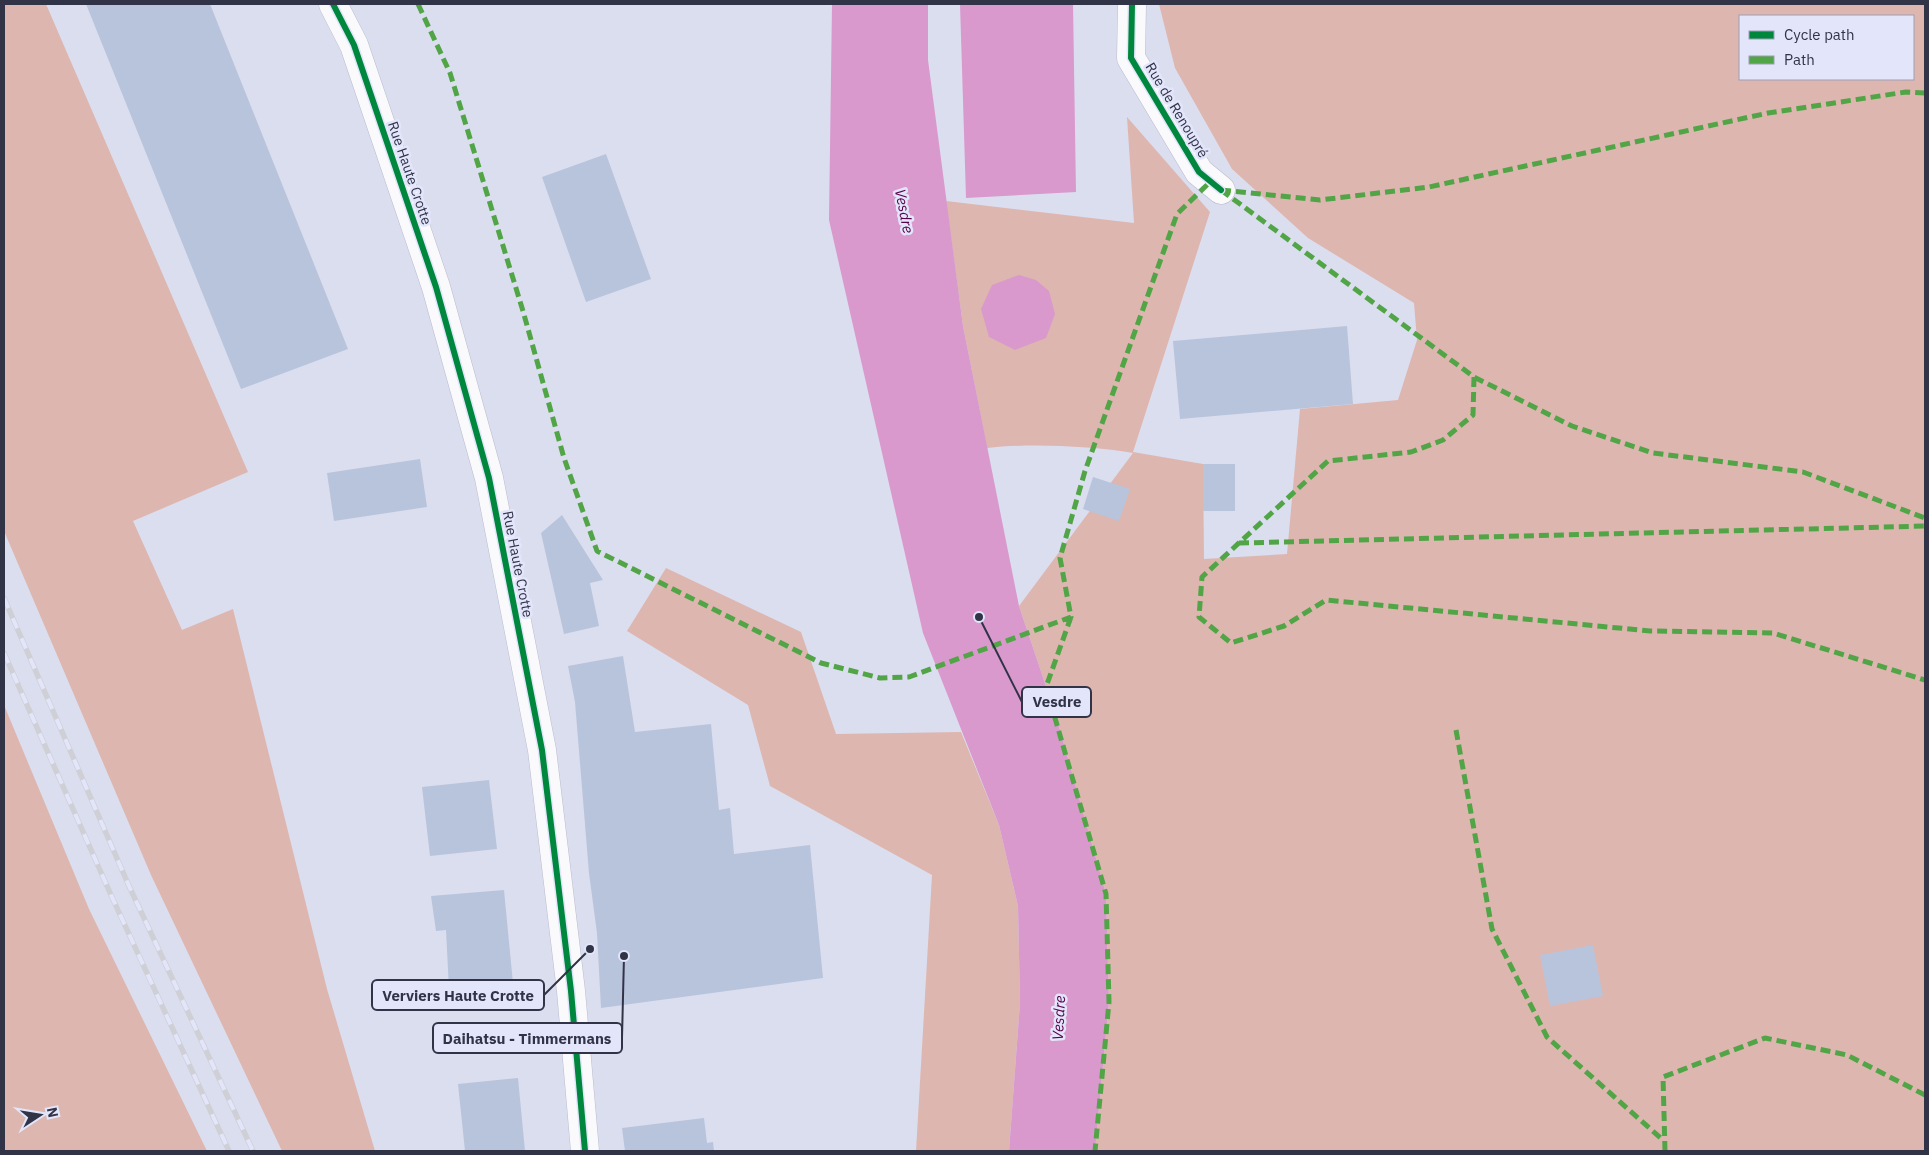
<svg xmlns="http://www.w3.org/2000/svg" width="1929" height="1155" viewBox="0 0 1929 1155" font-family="'IBM Plex Sans',sans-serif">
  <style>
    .green { fill: #deb6b0; fill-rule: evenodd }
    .water { fill: #d999cc }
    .building { fill: #b8c4dc }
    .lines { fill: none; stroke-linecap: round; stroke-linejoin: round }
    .minor-casing { stroke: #babccd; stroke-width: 29 }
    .major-casing { stroke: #babccd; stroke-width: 29 }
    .minor { stroke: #fafafd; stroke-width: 28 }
    .major { stroke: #fafafd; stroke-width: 28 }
    .rail-casing { stroke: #cfd0d6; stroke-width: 5.5 }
    .rail { stroke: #e3e6fb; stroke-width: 4; stroke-dasharray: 11; stroke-linecap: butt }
    .quiet { stroke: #52a547; stroke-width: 5; stroke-dasharray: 10 5; stroke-linecap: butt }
    .cycleway-casing { stroke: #e3e6fb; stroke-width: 9 }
    .cycleway { stroke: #00873e; stroke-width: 6 }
    .labels { text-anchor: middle; stroke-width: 5; stroke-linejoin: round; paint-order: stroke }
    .street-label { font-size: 14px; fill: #313347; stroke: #e3e6fb }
    .water-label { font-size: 15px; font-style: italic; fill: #580248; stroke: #e3e6fb }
    .leader { fill: none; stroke: #313347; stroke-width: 2 }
    .callout-dot { fill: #313347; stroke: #e3e6fb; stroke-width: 2 }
    .callout { fill: #e3e6fb; stroke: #313347; stroke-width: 2 }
    .callout-label { font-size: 15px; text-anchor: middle; font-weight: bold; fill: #313347 }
  </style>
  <rect width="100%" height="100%" fill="#dbdeef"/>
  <path class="green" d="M4,4h42l202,468 -115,49 49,109 51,-21 94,380 48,162h-93l-131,-276 -147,-344z
    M1159,4h766v1147h-830l14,-149 -3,-108 -50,-178 -37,-110 114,-153c-42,-7 -103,-10 -146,-5l-24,-122 -17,-125 188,22 -7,-106 83,95 -77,240 70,12 1,95 83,-5 13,-145 98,-9 19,-60 -3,-37 -106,-65 -76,-69 -57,-101zM1740,16h173v63h-173z
    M666,568l135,64 35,102 125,-2 38,93 19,81 2,97 -11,148h-93l16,-276 -162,-89 -22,-81 -121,-74z
    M4,705l85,204 118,242h-203z"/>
  <path class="water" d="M832,4h96v56l35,266 56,280 37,110 50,178 3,108 -14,149h-86l11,-148 -2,-97 -19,-81 -76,-192 -94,-413z
    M960,4h113l3,188 -110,6z
    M1019,275l17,5 13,11 6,23 -9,24 -31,12 -26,-13 -8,-28 11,-24z"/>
  <path class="building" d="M86,4h124l138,345 -107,40z
    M606,154l45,125 -65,23 -44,-125z
    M1347,326l6,78 -173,15 -7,-78z
    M420,459l7,48 -93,14 -7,-48z
    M1203,464h32v47h-32z
    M1093,477l37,12 -11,32 -36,-12z
    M562,515l41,65 -13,3 9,43 -35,8 -23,-101z
    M623,656l12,76 76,-8 8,86 11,-2 4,46 76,-9 13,133 -222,30 -4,-75 -8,-60 -14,-171 -7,-36z
    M489,780l8,69 -67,7 -8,-69z
    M504,890l11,114 -65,5 -4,-79 -10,1 -5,-35z
    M1593,945l10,51 -53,10 -10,-51z
    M518,1078l7,73h-60l-7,-67z
    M704,1118l3,25 6,-1 1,9h-89l-3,-23z"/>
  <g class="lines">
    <defs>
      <path id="minor" d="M1132,4l-1,54 68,114 22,18"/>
      <path id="major" d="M333,4l21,41 82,242 53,191 53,272 29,241 14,160"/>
    </defs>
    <use href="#minor" class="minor-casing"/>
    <use href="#major" class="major-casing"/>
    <use href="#minor" class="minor"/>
    <use href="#major" class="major"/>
    <defs>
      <path id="rail" d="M4,598l125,288 124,265
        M4,653l107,242 118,256"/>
    </defs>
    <use href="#rail" class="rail-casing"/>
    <use href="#rail" class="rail"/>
    <path class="quiet" d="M418,4l32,69 73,238 41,147 33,93 224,112 59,15 29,-1 162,-60 -11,-59 25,-87 92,-257 34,-33
      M1221,190l253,187 98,49 81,27 150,19 122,46
      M1221,190l99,10 109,-13 339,-74 138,-21 19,1
      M1474,377l-1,38 -30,25 -32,12 -83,9 -126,116 -3,40 32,26 53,-17 42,-26 324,31 123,2 152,47
      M1239,543l686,-17
      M1071,617l-25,70 60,207 3,108 -14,149
      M1456,730l36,199 55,108 117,104
      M1665,1151l-2,-74 102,-39 82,17 78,40"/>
    <defs>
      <path id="cycleway" d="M333,4l21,41 82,242 53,191 53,272 29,241 14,160
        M1132,4l-1,54 68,114 22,18"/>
    </defs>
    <use href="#cycleway" class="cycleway-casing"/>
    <use href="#cycleway" class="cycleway"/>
  </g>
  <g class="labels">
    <g class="street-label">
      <text transform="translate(1177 110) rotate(59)" y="5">Rue de Renoupré</text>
      <text transform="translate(410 173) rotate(71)" y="5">Rue Haute Crotte</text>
      <text transform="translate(518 564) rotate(79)" y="5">Rue Haute Crotte</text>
    </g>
    <g class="water-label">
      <text transform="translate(904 211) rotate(79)" y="5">Vesdre</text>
      <text transform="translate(1059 1018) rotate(-87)" y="5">Vesdre</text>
    </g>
  </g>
  <path class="leader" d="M979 617L1022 702M590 949L544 995M624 956L622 1038"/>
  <g class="callout-dot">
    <circle cx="979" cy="617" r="5"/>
    <circle cx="590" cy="949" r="5"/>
    <circle cx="624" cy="956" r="5"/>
  </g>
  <g class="callout">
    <rect x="1022" y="687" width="69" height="30" rx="5"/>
    <rect x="372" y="980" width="172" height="30" rx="5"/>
    <rect x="433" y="1023" width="189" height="30" rx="5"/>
  </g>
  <g class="callout-label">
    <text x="1057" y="707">Vesdre</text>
    <text x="458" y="1001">Verviers Haute Crotte</text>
    <text x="527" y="1044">Daihatsu - Timmermans</text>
  </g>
  <rect width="1929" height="1155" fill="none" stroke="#313347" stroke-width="10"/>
  <rect x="1739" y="15" width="175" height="65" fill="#e3e6fb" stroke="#9c9eb3"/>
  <rect x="1749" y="31" width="25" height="8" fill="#00873e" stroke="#9c9eb3"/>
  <text x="1784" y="40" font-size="15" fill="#313347">Cycle path</text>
  <rect x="1749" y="56" width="25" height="8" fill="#52a547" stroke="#9c9eb3"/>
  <text x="1784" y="65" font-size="15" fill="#313347">Path</text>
  <g transform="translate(40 1115) rotate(78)" stroke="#e3e6fb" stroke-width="4" paint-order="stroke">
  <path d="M0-4L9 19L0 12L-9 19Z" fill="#313347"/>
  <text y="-8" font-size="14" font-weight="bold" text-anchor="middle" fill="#313347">N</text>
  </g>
</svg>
